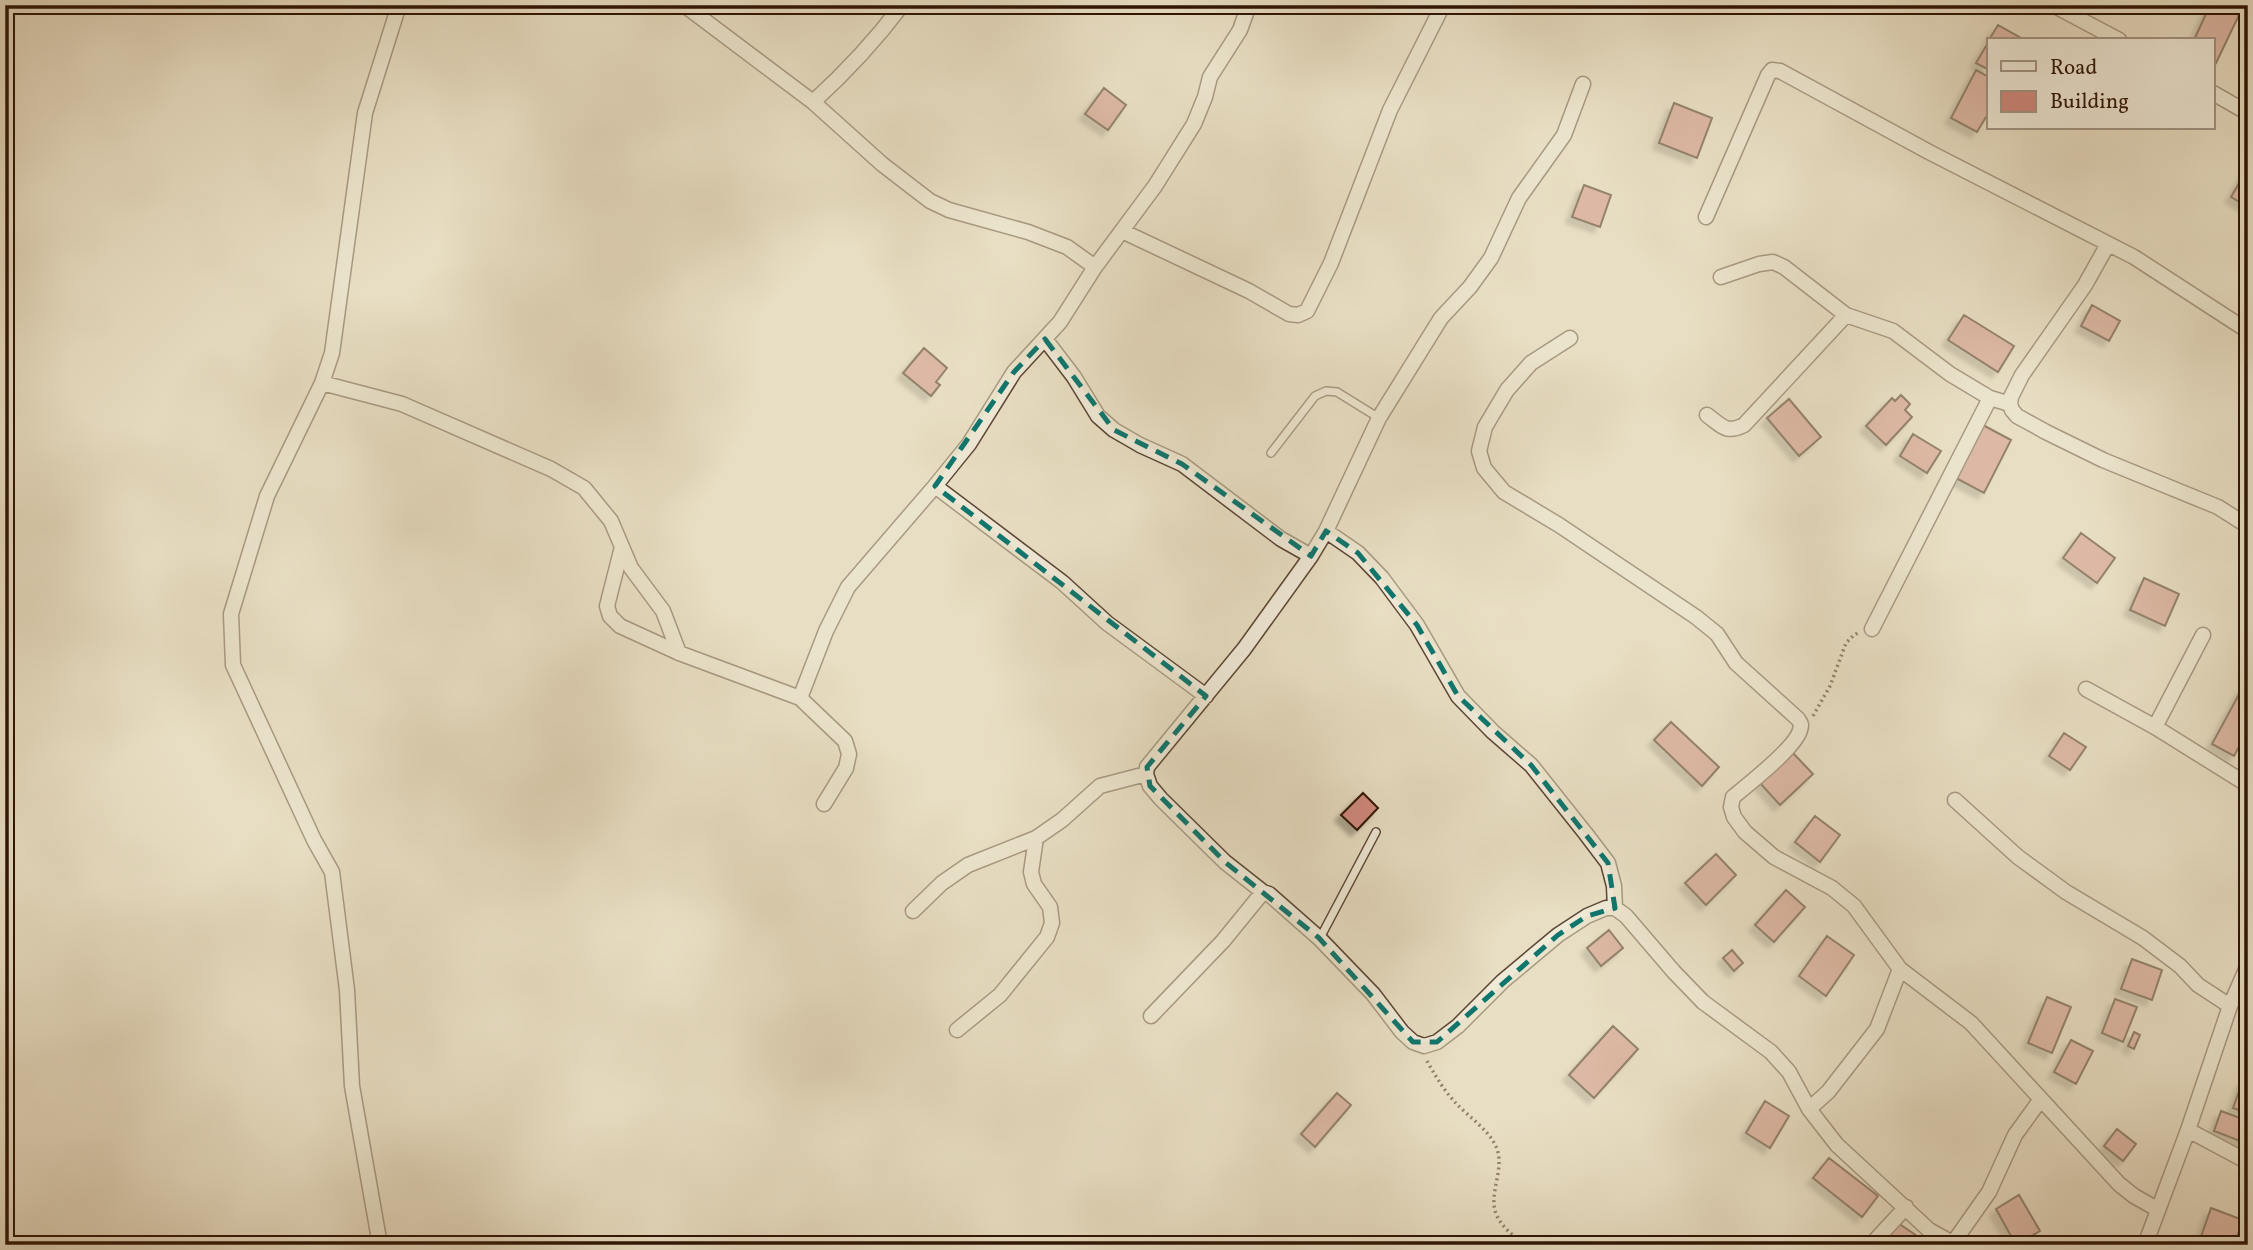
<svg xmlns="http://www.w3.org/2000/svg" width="2253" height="1250" viewBox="0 0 2253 1250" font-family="Vollkorn,serif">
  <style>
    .building { fill: #d1897f; stroke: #2e1405; stroke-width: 2; filter: url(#shadow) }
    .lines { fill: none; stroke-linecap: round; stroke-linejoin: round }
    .lane-casing { stroke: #5c4634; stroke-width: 10 }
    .street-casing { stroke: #5c4634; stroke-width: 17 }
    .path { stroke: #2e1405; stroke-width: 3.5; stroke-dasharray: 2 3.5; stroke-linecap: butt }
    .lane { stroke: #f0ead8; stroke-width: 7 }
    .street { stroke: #f0ead8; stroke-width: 14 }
    .marked { fill: none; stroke: #0f766e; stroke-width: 5; stroke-dasharray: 14 9; stroke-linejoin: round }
  </style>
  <defs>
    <filter id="shadow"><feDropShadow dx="-6" dy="6" stdDeviation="2" flood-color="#0004"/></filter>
  </defs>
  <rect width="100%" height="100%" fill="#e8dec3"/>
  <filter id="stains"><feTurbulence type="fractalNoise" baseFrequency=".00286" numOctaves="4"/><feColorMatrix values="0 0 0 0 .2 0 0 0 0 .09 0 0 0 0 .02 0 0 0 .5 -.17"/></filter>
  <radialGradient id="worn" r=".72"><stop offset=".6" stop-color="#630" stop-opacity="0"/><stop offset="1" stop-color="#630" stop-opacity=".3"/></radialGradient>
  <path class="building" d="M2210,5h8l21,10 -23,48 -3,-2v-21h-19z
    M1998,25l23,13 -1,2h-31z
    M1989,41v29l-13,-7z
    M1976,70l13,7v35l-12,20 -26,-14z
    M1104,88l22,17 -18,25 -23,-16z
    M1674,103l38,15 -15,40 -38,-15z
    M2248,168v39l-17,-10z
    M1584,185l27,10 -11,32 -28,-10z
    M2092,305l28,16 -11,20 -28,-15z
    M1964,315l50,31 -16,26 -50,-32z
    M924,348l23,20 -11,14 4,3 -9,11 -28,-23z
    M1901,395l9,9 -5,6 7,7 -26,28 -20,-19 26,-28 3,3z
    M1789,399l32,38 -22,19 -32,-38z
    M1981,424l30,16 -27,53 -30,-16z
    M1913,434l28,17 -14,22 -27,-17z
    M2081,533l34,25 -18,25 -34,-25z
    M2144,578l35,16 -14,32 -35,-16z
    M2243,687l5,2v41l-14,26 -22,-12z
    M1671,722l48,45 -17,19 -48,-46z
    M2064,733l22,14 -16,23 -21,-14z
    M1792,752l21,22 -33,31 -20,-22z
    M1363,793l15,15 -21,22 -16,-15z
    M1815,816l25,19 -20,27 -25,-20z
    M1716,854l20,21 -30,30 -21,-22z
    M1786,890l19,17 -31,35 -19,-17z
    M1609,930l14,18 -22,18 -14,-18z
    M1827,936l27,19 -28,41 -27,-20z
    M1732,950l11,13 -9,8 -11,-13z
    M2132,959l30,11 -10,30 -31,-11z
    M2047,997l24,10 -19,46 -24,-10z
    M2115,999l22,8 -14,35 -21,-9z
    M1613,1026l25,23 -44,49 -25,-23z
    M2134,1032l6,3 -6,14 -6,-3z
    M2071,1040l22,11 -17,33 -22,-12z
    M2243,1080l5,2v31l-15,-5z
    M1337,1093l14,12 -36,42 -14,-13z
    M1765,1101l24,15 -19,32 -24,-15z
    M2221,1111l27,10v14l-3,8 -31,-12z
    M2117,1129l19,15 -13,17 -19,-15z
    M1829,1158l49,38 -16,21 -49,-39z
    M2019,1195l21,36 -24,14 -20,-36z
    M2211,1208l32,12 -9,25h-11l-22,-8z
    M1898,1223l25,17 -3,5h-37z"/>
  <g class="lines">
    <defs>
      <path id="lane" d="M1271,453l44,-57 11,-5 11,1 42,26
        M1320,938l56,-106"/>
      <path id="street" d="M684,5l129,97 69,62 48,37 19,9 79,22 39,15 28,20
        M2053,5l66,35
        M2213,93l35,20
        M813,102c33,-30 62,-61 89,-97
        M1706,217l62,-142 4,-5 8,1 149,81 205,105 114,74
        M1122,231l127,60 40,23 9,1 9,-4 24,-48 59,-153 53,-105
        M2108,244l-23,41 -63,90 -11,22 -1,7 2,6 5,6 29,16 57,28 115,47 30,19
        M1721,277l38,-13 14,-2 11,5 62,48 47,16 57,43 40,24 20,6
        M1570,338l-39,25 -24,27 -22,37 -6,24 5,17 20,24 55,33 137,92 21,17 19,29 62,56c3,5 4,5 2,11 -4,17 -51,54 -67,67l-2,10 3,10 11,15 29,25 58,31 22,18 46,63 71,54 148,161 15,12 23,13
        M1045,339l29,38 24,39 16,14 26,15 42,19 99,75 30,17
        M322,383l80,21 149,65 33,19 27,33 20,47 32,43 16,42
        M1707,415c15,11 19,19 37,10l102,-110
        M935,486l127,96 45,41 99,73
        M1326,531l32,22 24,25 35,47 41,71 35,36 38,33 55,69 22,29 6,23 1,22
        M622,547l-15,59 3,10 10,10 59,27 121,45 45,43 4,13 -3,14 -22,36
        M1872,629l118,-231
        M2086,689l69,38 93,58
        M800,698l26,-67 22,-44 87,-101 34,-42 45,-72 46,-50 35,-55 60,-81 39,-62 11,-27 5,-20 30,-47 9,-25
        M2155,727l48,-92
        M1955,800l63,57 48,35 77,46 37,28 18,19 32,21
        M1263,892l-38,-30 -64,-63 -11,-13 -4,-12 1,-7 97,-118 67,-93 15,-25 53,-113 62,-100 29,-31 21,-29 28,-60 45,-63 19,-51
        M913,911l29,-28 26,-18 68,-27 26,-18 38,-34 46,-12
        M1151,1016l72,-75 40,-49 6,2 50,44 54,56 29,38 11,10 11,4 13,-4 21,-16 45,-45 55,-46 29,-19 19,-8h9l11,8 48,56 29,30 68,50 18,20 20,37 28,36 92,85 27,15
        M957,1030l43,-35 47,-58 5,-14 -2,-16 -16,-23 -3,-12 5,-34
        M1809,1109l19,-17 49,-63 23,-60
        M2188,1130l60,32
        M1953,1243l36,-51 26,-57 26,-36
        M380,1245l-28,-159 -5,-96 -15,-118 -18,-32 -81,-175 -2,-51 36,-118 55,-113 10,-30 33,-240 34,-108
        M1871,1245l35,-38
        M2145,1245l43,-115 42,-124 18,-41"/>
    </defs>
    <use href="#lane" class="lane-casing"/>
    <use href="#street" class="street-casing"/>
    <path class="path" d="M1813,716l17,-30 16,-43 7,-7 6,-4
      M1427,1061c8,14 16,28 27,40 13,15 36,29 43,48 8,23 -11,48 1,69 6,11 17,19 27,27"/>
    <use href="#lane" class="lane"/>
    <use href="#street" class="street"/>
  </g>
  <path d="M0 0H2253V1250H0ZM1045,339l69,91 68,34 129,92 15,-25 32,22 59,72 41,71 73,69 77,98 7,45 -28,8 -29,19 -121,107h-24l-94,-104 -94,-76 -75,-76 -3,-19 59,-71 -271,-210 79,-114z" fill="#e8dec3" fill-opacity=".55" fill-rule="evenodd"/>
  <path class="marked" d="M1045,339l69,91 68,34 129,92 15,-25 32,22 59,72 41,71 73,69 77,98 7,45 -28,8 -29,19 -121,107h-24l-94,-104 -94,-76 -75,-76 -3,-19 59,-71 -271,-210 79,-114z"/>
  <rect width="2253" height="1250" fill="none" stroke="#e8dec3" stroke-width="28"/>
  <rect x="7" y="7" width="2239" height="1236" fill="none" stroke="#2e1405" stroke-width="3.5"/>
  <rect x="14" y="14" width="2225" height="1222" fill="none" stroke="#2e1405" stroke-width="2"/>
  <rect x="1987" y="38" width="228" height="91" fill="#f0ead8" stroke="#a29484" stroke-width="2"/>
  <rect x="2001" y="61" width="35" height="10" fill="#f0ead8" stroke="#a29484" stroke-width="2"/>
  <text x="2050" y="74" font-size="21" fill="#2e1405">Road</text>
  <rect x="2001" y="91" width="35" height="21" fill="#d1897f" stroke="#a29484" stroke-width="2"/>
  <text x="2050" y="108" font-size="21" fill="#2e1405">Building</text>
  <rect width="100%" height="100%" filter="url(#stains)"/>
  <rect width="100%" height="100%" fill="url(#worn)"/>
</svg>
